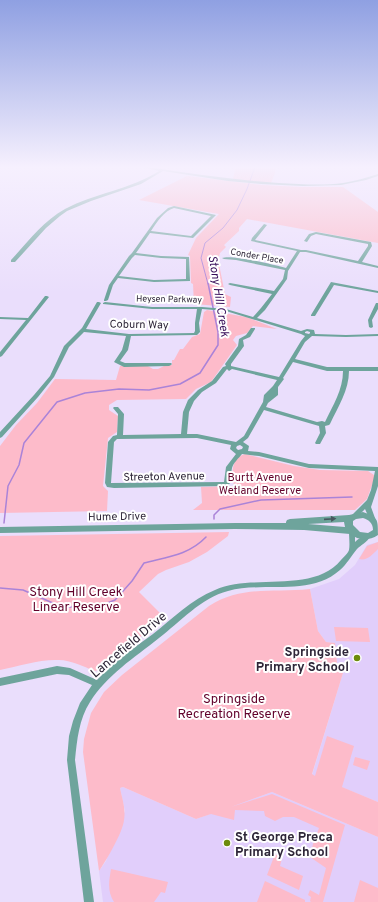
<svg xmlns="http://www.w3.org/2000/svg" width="378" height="902" viewBox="0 0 378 902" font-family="Overpass,sans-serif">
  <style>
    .built { fill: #e1cefb }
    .green { fill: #fdbbca }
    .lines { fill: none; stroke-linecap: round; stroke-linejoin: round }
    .stream-far1 { stroke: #aa83d8; stroke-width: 1 }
    .stream { stroke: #aa83d8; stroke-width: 1.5 }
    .minor { fill: #6ea49c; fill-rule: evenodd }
    .tertiary { fill: #6ea49c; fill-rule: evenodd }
    .oneway { fill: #485860 }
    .poi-dot { fill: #6c8b0b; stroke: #fff; stroke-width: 1.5 }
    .labels { text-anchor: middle; stroke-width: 4; stroke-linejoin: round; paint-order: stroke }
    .far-street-label { font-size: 9px; fill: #2e2638; stroke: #fff }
    .street-label { font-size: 11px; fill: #2e2638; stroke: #fff }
    .park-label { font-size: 11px; fill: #61012a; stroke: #fff }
    .water-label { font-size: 12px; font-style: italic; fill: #380e5a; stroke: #fff }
    .near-park-label { font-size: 13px; fill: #61012a; stroke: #fff }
    .near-street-label { font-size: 13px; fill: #2e2638; stroke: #fff }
    .near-poi-label { font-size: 13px; font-weight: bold; fill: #2e2638; stroke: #fff; text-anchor: end }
  </style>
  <rect width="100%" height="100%" fill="#eadefc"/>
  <path class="built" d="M378,542v260l-66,-27 31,-102h-5l-3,-30 -9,-1 -8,-11 -8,-42 29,-10 16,-14 12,-20z
    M123,787l73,32 76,-27 106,45v65h-275l-4,-31 7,-10 19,-50 -5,-23z"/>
  <path class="green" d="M235,167h40v6l-4,10 -38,-3z
    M187,176l75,9 39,2h42l35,25v31l-131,-24 -8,9v3l-15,14 2,2 -6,6 -2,7 2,3v6l5,25 6,3 -1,10 -36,-3 -1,-20 -2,-1 -1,-27 -2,-1 8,-17 23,-24 -80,-14z
    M207,310l39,7 31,12 -24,-3 -6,7 -11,3 -3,4 4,5 -26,37 -15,7 -10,10 -69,1 -8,5v5l9,6 -1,16 -9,6 -5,48 5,5 -1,20 -107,2v-67l16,-21 21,-22 18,-24 61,1 4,-14 26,-1 7,4h5l8,-4h6v-5h2l6,-11h3l9,-12 8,-3 4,-22z
    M245,454l49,12 26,4 48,1 6,4 1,2 -8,22 -12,11h-162l9,-7 -1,-16 33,-1c-2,-11 -4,-28 11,-32z
    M229,532l-1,4 -21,16 -18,10 -23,8 -8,4 -19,18 26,26 -67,52 -3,1c-11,-4 -24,-11 -36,-11 -19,-1 -40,6 -59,10v-134z
    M378,542v7c-6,6 -11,12 -19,10l8,-13z
    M310,589l8,42 8,11 9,1 3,29 5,1 -31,101 3,2 12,-40 27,10 -12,41 36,15v35l-106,-45 -41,15 41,-13 73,31 -22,77h-12l-1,-1 1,-4 -3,-2 2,-5 9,5 7,-27 -16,-11 3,-13 6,-16 -25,-11h-11l-8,4 -10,-5 -1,-5 -29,-1 -1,10 -23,-6 -15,5 -73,-32 -3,1c2,10 6,21 4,32 -1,12 -18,41 -25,51l-16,-119 1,-13 7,-26 13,-21 18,-17 87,-69c33,-21 65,-13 101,-17z
    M334,627l34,1 2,14 -34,-1z
    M355,757l15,4 -3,9 -14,-5z
    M275,854l7,4 -2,8 23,10 -4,14 -32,-15z
    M111,869l57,13 -3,11 -4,-1 -7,10h-40c-7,-11 -5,-21 -3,-33z
    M360,880l18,8v14h-24z
    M265,881l40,19v2h-48z"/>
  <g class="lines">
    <path class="stream-far1" d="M208,284l-7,-26 4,-15 18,-15 14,-18 10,-21 8,-22"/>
    <path class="stream" d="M214,519v-4l6,-6 41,-9 91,-3
      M4,523l4,-37 11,-21 5,-22 33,-41 28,-9 34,-4 30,1 31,-6 20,-11 18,-28v-13l-10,-49
      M0,588l23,2 39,17h35l18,-7 17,-19 12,-18c23,-6 45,-8 62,-26"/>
    <path class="minor" d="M142,167h7c43,7 86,13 130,16 21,1 43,3 64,0 12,-2 23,-5 35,-9v2l-12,4 -25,5 -38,1 -42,-2 -33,-3 -65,-10 -22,13 -50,17 -24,10 -7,5 -14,12 -31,34h-4v-2c17,-18 32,-39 54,-51 30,-16 64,-19 94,-38z
      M174,206l42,9 -23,23 -43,-5 -14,20 25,3 28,1 1,24 -36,1 -36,-4 -5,7 -5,15 -2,1h-2v-1l5,-15 20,-29 3,-3 25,-35 11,-10zM174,208l37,8 -20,20 -40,-5c6,-9 13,-20 23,-23zM135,255l26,3 25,1v20l-32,1 -35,-4 13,-18z
      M264,224l3,1 -12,15 46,10h5l52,11 10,-15v-2l-52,-10 -5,2 -4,6 -3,-1 5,-7 7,-2 55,10 1,4 -10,16 16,4v2l-72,-16h-6l-12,19 -1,8 -22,31 -8,8 44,13 6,-2 7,1 1,4 31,1 32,-1v2l-32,1 -34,-1 -7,6 -10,17 32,8h51v4h-29c0,19 -11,36 -19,53l-1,1 -4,1 1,7 -6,11h-4l-1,-1 5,-10 -1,-7 -55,-16 -16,28 -5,4 6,4 -1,5 11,1 50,12 69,3v19l-7,21 4,11 -1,2h-4l-5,-11 -9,9h-4l-1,-2 16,-16 4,-10 4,-19 -66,-3 -50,-12 -17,-2c-3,4 -9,9 -10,14 -2,8 3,14 -6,18l-112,2 -7,-1 -2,-4 3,-41 5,-6 4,-1 1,-21 -5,-6 1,-1h4l6,7 -1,21 58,-1 2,-22 5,-12 10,-10 14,-9 11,-14 3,-1 -1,-2 13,-18 1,-7 7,-4 5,-7h4v1l-5,8 -7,3 1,6 -13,18v2l48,11 22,-36 4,-5 -4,-2 -75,-23 -24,-2 -3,14 1,9 -3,3 -66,1 -3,14 -8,11 5,2h46l1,1 -1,1 -2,1 -45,1 -10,-5 8,-12 4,-14 -42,-4 -15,15 -15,30 -16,20 -36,40 -2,1v-6l34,-37 16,-19 14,-30 18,-18 15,-26h2l2,1 -15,26 43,5 65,-1 1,-2v-8l2,-14h-45l-49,-5v-1l2,-1 47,5h50l24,2 27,8 8,-9 11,-14 -42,-9 -2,-1 2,-1 44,8 9,-12 2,-9 -49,-10 -12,-1 -2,-1c9,-4 52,7 64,10l11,-17 -46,-10 1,-3zM307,331l3,1v1l-1,1 -4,-1v-1zM293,362l34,9h16c0,19 -10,34 -18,51l-3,-1 -5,1 -51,-15 2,-4 10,-8v-8l6,-8 -1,-1zM227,369l2,2 3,-2 45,11 -4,6 -9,9 -1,7 -19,34 -8,6 -39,-8h-10l2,-22 5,-11 8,-9 14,-9zM197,438l34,7 -1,4 6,5 -10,13 -2,15 -113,1 3,-41 3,-3zM240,445l3,2 -1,2 -4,1 -2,-2 1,-2z
      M331,282l47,9v2l-44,-8 -19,31h-4v-1z
      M45,296h2l2,1 -47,59 -2,1v-5l26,-32 -26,-1v-2l28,1z
      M376,303h2v6l-6,11 1,7 -2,1 -2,-1 -1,-7z
      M350,530h4l1,2v10c4,-3 9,-8 14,-7l1,2c-3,5 -9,8 -13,12 -6,7 -10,15 -17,21 -30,27 -76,11 -112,21 -27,7 -48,31 -69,47 -25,20 -52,37 -69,64 -11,17 -13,38 -15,58l19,142h-10l-17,-142 2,-24 4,-15 7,-18 12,-18 -23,-10 -12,-1 -57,12v-8l57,-12 13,2 27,12c16,-18 37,-32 56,-46 20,-16 38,-34 62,-44 39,-17 98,4 126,-30 3,-3 7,-7 8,-10 1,-5 0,-13 0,-18z"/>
    <path class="tertiary" d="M363,512c15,5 15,7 15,23 -9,6 -19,6 -28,-1l-46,-4 -69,-1 -235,4v-6l235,-4h51v-1l1,-2 3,-1 59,-4zM363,518c6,2 10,5 10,12l-5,3 -8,-1 -7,-7v-4l3,-2zM344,522l1,5 -37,-3z"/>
  </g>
  <defs><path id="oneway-solid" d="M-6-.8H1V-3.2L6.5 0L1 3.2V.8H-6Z"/></defs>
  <use class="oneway" href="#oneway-solid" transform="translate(330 519) rotate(-4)"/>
  <linearGradient id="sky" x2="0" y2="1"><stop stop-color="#8fa0e2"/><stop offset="0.57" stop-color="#f6f0fe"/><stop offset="1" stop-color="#f6f0fe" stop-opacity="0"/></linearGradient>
  <rect width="378" height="293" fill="url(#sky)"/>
  <g class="poi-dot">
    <circle cx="357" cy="658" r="4"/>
    <circle cx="227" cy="843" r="4"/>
  </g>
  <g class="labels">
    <g class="far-street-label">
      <text transform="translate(257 256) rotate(10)" y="3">Conder Place</text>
      <text transform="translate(169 299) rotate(1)" y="3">Heysen Parkway</text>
    </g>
    <g class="street-label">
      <text transform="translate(139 324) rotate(1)" y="4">Coburn Way</text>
      <text transform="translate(164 476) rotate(-1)" y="4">Streeton Avenue</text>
      <text transform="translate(117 516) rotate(-1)" y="4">Hume Drive</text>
    </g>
    <g class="park-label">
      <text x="260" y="481">Burtt Avenue<tspan x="260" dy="13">Wetland Reserve</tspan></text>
    </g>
    <g class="water-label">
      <text transform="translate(219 296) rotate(81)" y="4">Stony Hill Creek</text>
    </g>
    <g class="near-park-label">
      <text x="76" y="596">Stony Hill Creek<tspan x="76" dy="15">Linear Reserve</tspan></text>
      <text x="234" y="703">Springside<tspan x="234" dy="15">Recreation Reserve</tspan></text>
    </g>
    <g class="near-street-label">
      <text transform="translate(128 644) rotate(-40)" y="5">Lancefield Drive</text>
    </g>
    <g class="near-poi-label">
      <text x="349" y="656">Springside<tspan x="349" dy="15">Primary School</tspan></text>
      <text x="235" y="841" text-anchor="start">St George Preca<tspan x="235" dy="15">Primary School</tspan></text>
    </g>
  </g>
</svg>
